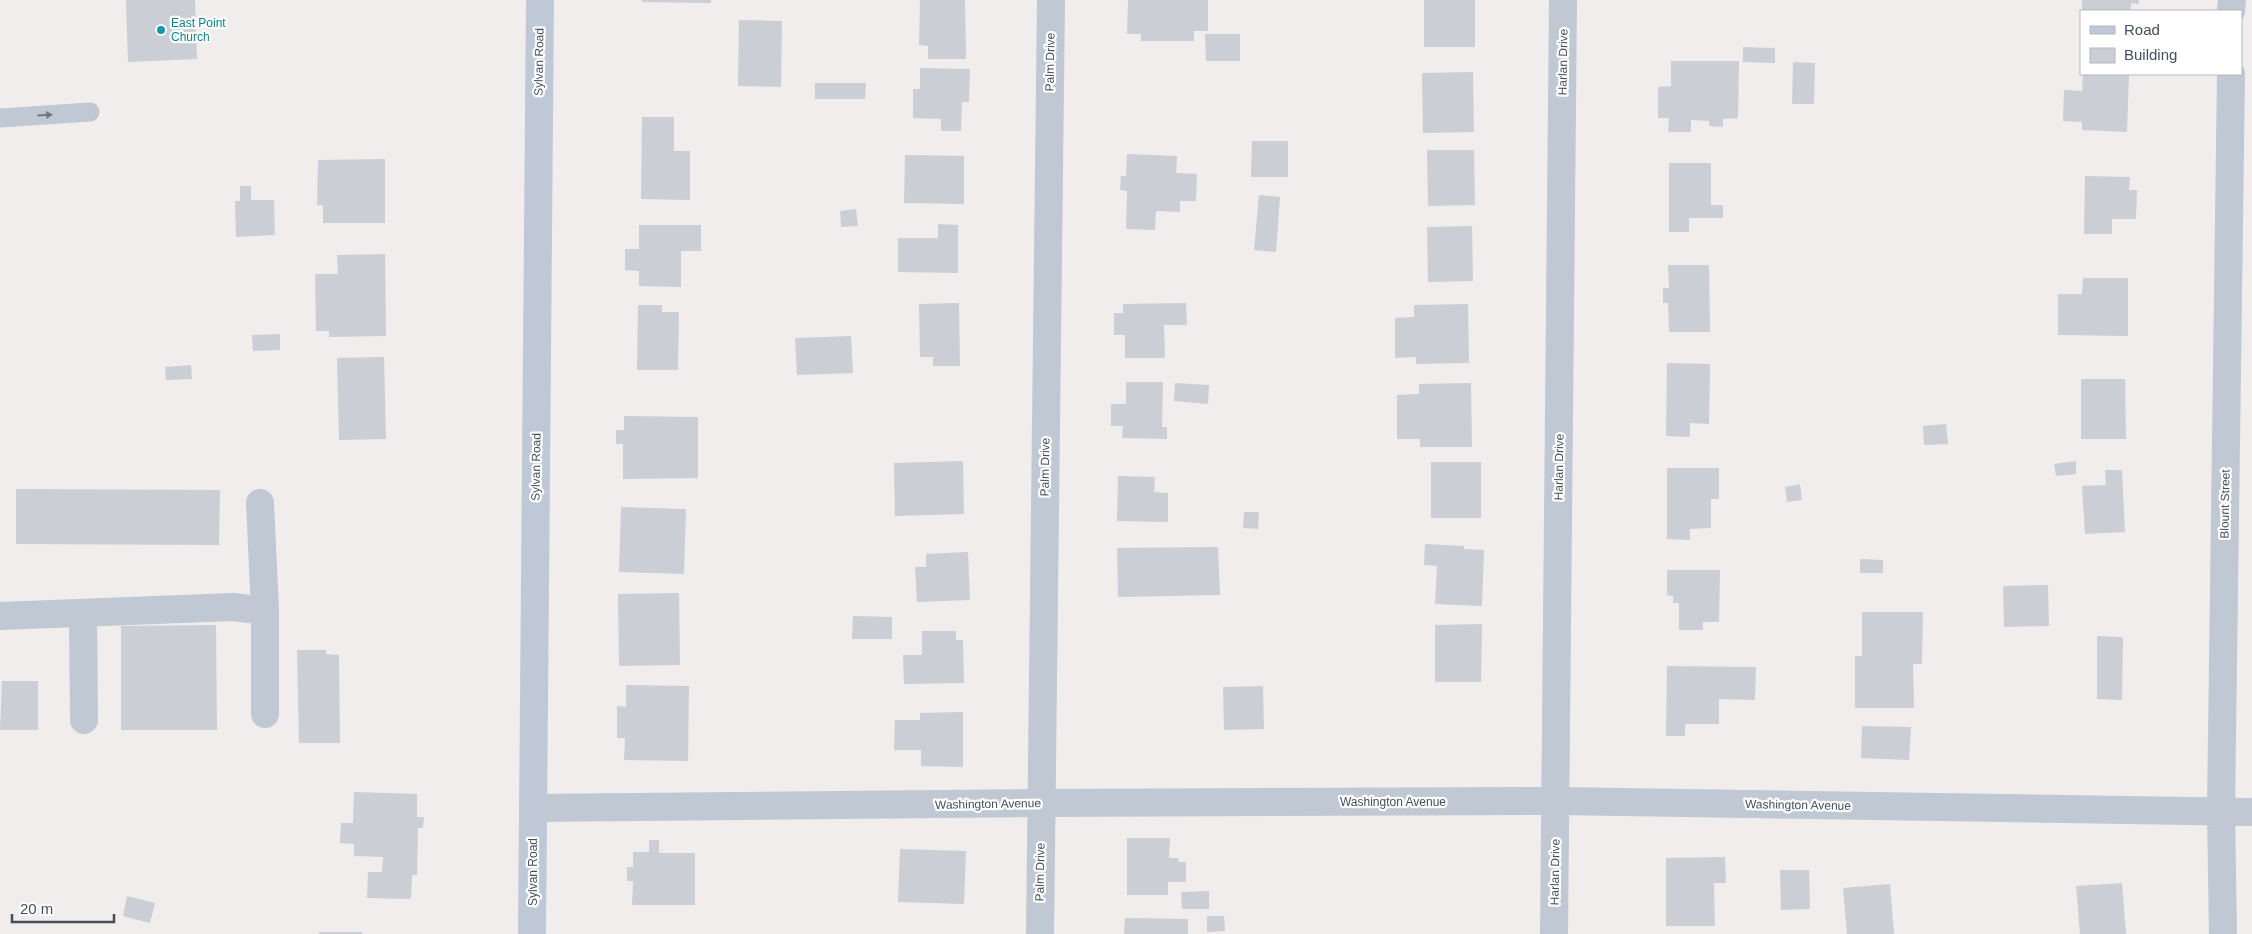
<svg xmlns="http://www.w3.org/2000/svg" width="2252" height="934" viewBox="0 0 2252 934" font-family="Arial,sans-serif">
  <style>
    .building { fill: #cbced5 }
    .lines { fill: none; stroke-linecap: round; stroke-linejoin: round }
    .service { stroke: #bfc8d3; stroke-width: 19 }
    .minor { stroke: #bfc8d3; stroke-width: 28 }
    .secondary { stroke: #bec8d7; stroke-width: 28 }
    .oneway { fill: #6f7985 }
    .culture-dot { fill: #0f9aa8; stroke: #fff; stroke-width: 2 }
    .labels { text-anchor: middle; stroke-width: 4.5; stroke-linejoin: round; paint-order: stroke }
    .culture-label { font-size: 12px; fill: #0d838f; stroke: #fff; text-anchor: start }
    .street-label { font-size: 12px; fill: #444f5b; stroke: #fff }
  </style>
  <rect width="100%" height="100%" fill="#f0edec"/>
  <path class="building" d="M126,0h69l2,59 -69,3z
    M642,0h69v3l-69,-1z
    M920,0h45l1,59h-38v-13l-9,-1z
    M1128,0h80v31h-14v10h-53v-7h-14z
    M1424,0h51v47h-51z
    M2082,0h57v4l-8,-1v8h-49z
    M739,20l43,1 -1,66 -43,-1z
    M1205,34h35v27h-34z
    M1743,47l32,1v15l-32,-1z
    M1671,61h68l-1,57 -15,1v8l-14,-1v-5l-18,-1v12h-23l1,-14h-11v-31l13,-1z
    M1793,62l22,1 -1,41h-22z
    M920,68l50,1 -1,33h-7l-1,29h-20v-12l-28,-1v-29h7z
    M1473,72l1,60 -51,1 -1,-60z
    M2083,74h46l-2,58 -45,-2v-8l-19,-1 1,-31 18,1z
    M815,83h51l-1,16h-50z
    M642,117h32v34h16v49l-49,-1z
    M1252,141h36v36h-37z
    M1427,150h47l1,55 -47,1z
    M1127,154l50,2 -1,17 21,1 -1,27h-16v11l-24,-1 -1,19 -29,-1 1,-38 -7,-1 1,-14h5z
    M905,155l59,1v48l-60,-1z
    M385,159v64h-62v-18h-6l1,-45z
    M1669,163h42v42h12v13h-34v14h-20z
    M2085,176l45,1 -1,13h8l-1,29h-24v15h-28z
    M240,186h11v14h23l1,35 -39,2 -1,-36h5z
    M1259,195l21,2 -4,55 -22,-2z
    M856,209l2,17 -17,1 -1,-16z
    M938,224l20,1v48l-60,-1v-34h40z
    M639,225h62v26h-20v36l-42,-1v-15l-14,-1v-21h14z
    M1472,226l1,55 -45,1 -1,-55z
    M385,254l1,82 -57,1v-6h-13l-1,-57h23l-1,-19z
    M1668,265h41l1,67h-41l-1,-29h-5v-15h6z
    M2083,278h45v58l-70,-1v-41h24z
    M959,303l1,63h-27v-9h-13l-1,-53z
    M1186,303l1,22h-23l1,33h-40v-23h-11v-22h9v-9z
    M1468,304l1,59 -53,1v-7l-21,1v-40l19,-1v-12z
    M638,305h24v7h17l-1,58h-41z
    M280,334v16l-27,1 -1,-16z
    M851,336l2,37 -56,2 -2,-37z
    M384,357l2,82 -47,1 -2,-82z
    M1667,363l43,1 -1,60 -19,-1v14l-24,-1z
    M191,365l1,14 -26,1 -1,-13z
    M2081,379h44l1,60h-45z
    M1126,382h37l-1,45h5v12l-45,-1 1,-12h-12v-22h15z
    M1175,383l34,2 -1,19 -34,-3z
    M1471,383l1,64h-52v-8h-23v-44l22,-1v-10z
    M624,416l74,1v61l-75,1v-35h-7v-14h8z
    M1946,424l2,20 -24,1 -1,-19z
    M963,461l1,53 -69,2 -1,-53z
    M2076,461v13l-20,2 -2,-12z
    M1431,462h50v56h-50z
    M1667,468h52v31h-8v29l-21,1v11l-23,-1z
    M2105,470h17l3,62 -40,2 -3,-48 24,-1z
    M1118,476l37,1 -1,15 14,1v29l-51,-1z
    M1800,484l2,16 -15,2 -2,-15z
    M16,489l204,1 -1,55 -203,-1z
    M621,507l65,2 -2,65 -65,-2z
    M1244,512h15l-1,17 -15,-1z
    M1425,544l39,2v3l20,1 -2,56 -47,-2 2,-38 -13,-1z
    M1218,547l2,48 -102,2 -1,-49z
    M968,552l2,48 -53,2 -2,-35h11v-13z
    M1860,559l23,1v13h-23z
    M1667,570h53l-1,52h-16v8h-24v-27h-6v-7l-6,-1z
    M2048,585l1,41 -45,1 -1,-41z
    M679,593l1,72 -61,1 -1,-72z
    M1862,612h61l-1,52h-9l1,44h-59v-52h7z
    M853,616l39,1v22h-40z
    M1482,624l-1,58h-46v-57z
    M216,625l1,105h-96v-104z
    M922,631h34v9h7l1,43 -60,1 -1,-29h19z
    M2097,636l26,1 -1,63 -25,-1z
    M297,650h29v4l13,1 1,88h-41z
    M1667,666l89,1 -1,33 -36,-1v25h-34v12h-19z
    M2,681h36v49h-38z
    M626,685l63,1 -1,75 -64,-1 1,-22h-8v-32l9,1z
    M1263,686l1,43 -40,1 -1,-43z
    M963,712v55l-42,-1v-16h-27l1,-30h25v-7z
    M1862,726l49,1 -2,33 -48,-2z
    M354,792l63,2v23h7l-1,11h-5l-1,47h-5l-1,24 -44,-1 1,-26h14l1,-15 -29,-1v-12l-14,-1 1,-20h12z
    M1127,838h43l-1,20h9l1,4h7v20h-18v13h-41z
    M649,840h10v13h36v52h-63l1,-24h-6v-14h6v-15h16z
    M900,849l66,2 -2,53 -66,-2z
    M1725,857l1,26h-12l1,43h-49v-68z
    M1780,870h29l1,39 -29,1z
    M2122,883l4,51h-46l-4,-48z
    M1890,884l4,50h-47l-4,-46z
    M1209,891v18h-27l-1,-17z
    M127,896l28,7 -5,20 -27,-7z
    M1207,916h17l1,15 -18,1z
    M1125,918l63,1v15h-64z
    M319,932h43v2h-43z"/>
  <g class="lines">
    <path class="service" d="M0,118l90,-6"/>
    <path class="minor" d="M2231,11l1,-11
      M260,503l5,108v103
      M83,613l1,107
      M0,616l233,-9 32,4
      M533,808l508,-5 515,-2 696,11
      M1040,934l11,-934
      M1554,934l9,-934
      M2223,934l-2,-123 10,-737"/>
    <path class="secondary" d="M532,934l8,-934"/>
  </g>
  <defs><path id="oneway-solid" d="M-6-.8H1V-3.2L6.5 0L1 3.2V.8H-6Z" transform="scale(1.25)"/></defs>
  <use class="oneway" href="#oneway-solid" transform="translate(45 115) rotate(-4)"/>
  <circle class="culture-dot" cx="161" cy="30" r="5"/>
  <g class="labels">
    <g class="culture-label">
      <text x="171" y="27">East Point<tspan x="171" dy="14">Church</tspan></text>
    </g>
    <g class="street-label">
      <text transform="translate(539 62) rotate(-89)" y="4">Sylvan Road</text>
      <text transform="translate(1050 62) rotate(-89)" y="4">Palm Drive</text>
      <text transform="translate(1563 62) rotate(-89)" y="4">Harlan Drive</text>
      <text transform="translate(536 467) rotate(-89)" y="4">Sylvan Road</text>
      <text transform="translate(1045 467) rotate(-89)" y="4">Palm Drive</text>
      <text transform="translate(1559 467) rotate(-89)" y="4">Harlan Drive</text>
      <text transform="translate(2225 504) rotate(-89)" y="4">Blount Street</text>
      <text x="1393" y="806">Washington Avenue</text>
      <text transform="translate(988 804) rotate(-1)" y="4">Washington Avenue</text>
      <text transform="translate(1798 805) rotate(1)" y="4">Washington Avenue</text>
      <text transform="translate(533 872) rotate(-90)" y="4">Sylvan Road</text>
      <text transform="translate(1040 872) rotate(-89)" y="4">Palm Drive</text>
      <text transform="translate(1555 872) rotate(-89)" y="4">Harlan Drive</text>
    </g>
  </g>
  <rect x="2080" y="10" width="162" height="65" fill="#ffffff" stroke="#b4b9bd"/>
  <rect x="2090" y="26" width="25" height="8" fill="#bec8d7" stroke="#b4b9bd"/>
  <text x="2124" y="35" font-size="15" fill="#444f5b">Road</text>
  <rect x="2090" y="48" width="25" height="15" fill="#cbced5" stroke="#b4b9bd"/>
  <text x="2124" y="60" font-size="15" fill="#444f5b">Building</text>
  <path d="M12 914v8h102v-8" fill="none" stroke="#444f5b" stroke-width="2.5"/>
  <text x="20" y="914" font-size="15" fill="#444f5b" stroke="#ffffff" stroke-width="4" paint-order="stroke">20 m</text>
</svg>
